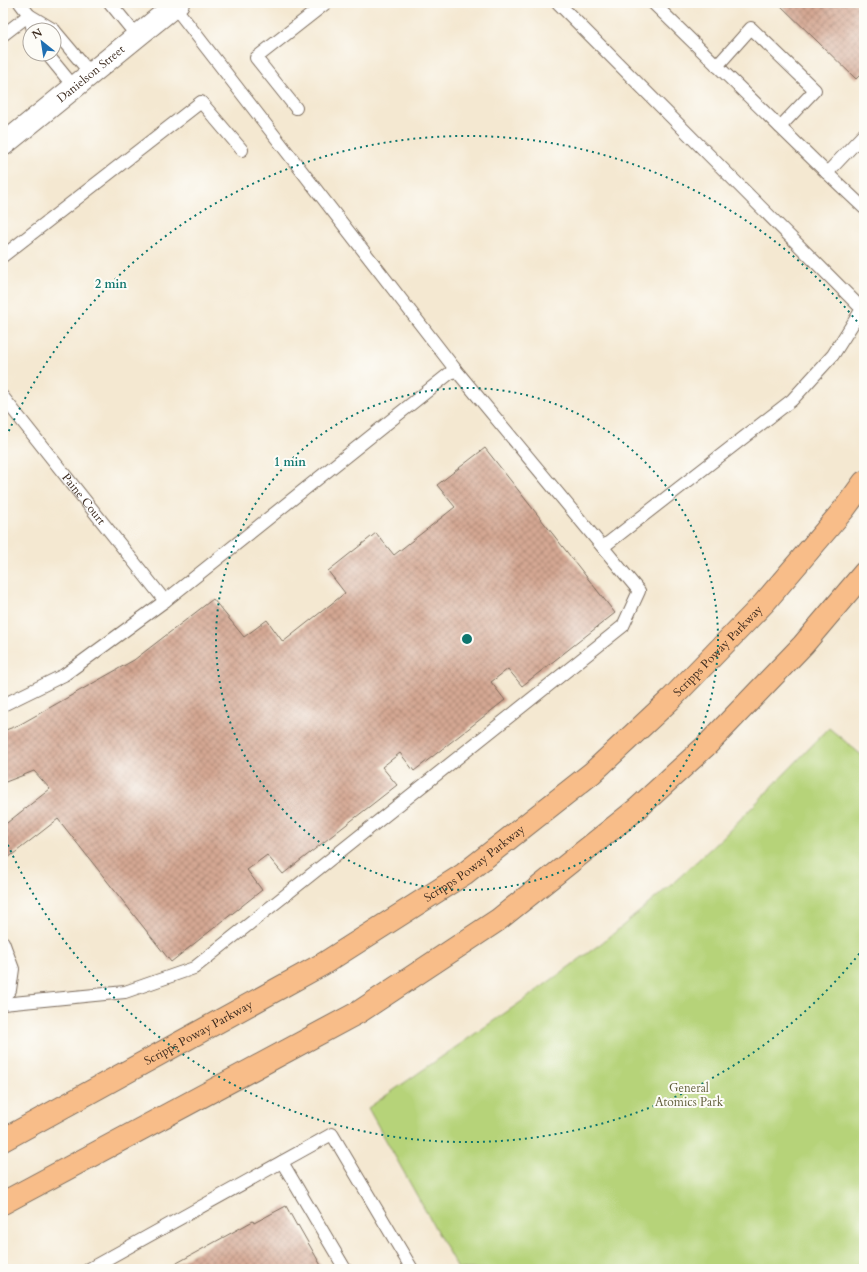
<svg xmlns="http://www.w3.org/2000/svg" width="867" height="1272" viewBox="0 0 867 1272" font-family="Cardo,serif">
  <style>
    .park { fill: #b6d379; stroke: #787e4c }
    .building { fill: url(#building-cross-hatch) }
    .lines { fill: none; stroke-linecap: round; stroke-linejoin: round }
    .service-casing { stroke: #7c6c5d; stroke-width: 14 }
    .tertiary-casing { stroke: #7c6c5d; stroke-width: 24 }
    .primary-casing { stroke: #7c6c5d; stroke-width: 24 }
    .service { stroke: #fff; stroke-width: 12 }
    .tertiary { stroke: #fff; stroke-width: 22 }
    .primary { stroke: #f8bd89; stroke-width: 22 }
    .ring { fill: none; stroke: #0f766e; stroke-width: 2; stroke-dasharray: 2 4 }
    .labels { text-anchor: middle; stroke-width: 4; stroke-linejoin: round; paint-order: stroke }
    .street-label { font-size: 12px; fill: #3b2a1e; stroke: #fdfcf7 }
    .park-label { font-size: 12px; fill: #605d39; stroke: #fdfcf7 }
    .centre { fill: #0f766e; stroke: #fdfcf7; stroke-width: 2 }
    .ring-label { font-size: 12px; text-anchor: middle; font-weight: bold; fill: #0f766e; stroke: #fdfcf7; stroke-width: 4; stroke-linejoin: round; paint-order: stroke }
  </style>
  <defs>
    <pattern id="building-cross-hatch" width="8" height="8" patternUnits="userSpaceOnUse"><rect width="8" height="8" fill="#d4a793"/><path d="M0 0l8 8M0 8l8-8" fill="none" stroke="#ad8877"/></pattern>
  </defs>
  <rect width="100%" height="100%" fill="#fdfcf7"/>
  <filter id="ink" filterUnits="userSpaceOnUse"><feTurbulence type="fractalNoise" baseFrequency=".025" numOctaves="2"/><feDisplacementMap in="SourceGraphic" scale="8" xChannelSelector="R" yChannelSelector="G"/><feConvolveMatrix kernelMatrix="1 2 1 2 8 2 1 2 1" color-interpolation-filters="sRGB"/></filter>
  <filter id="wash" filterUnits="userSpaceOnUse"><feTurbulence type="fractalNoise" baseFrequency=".012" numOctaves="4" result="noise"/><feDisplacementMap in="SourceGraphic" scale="16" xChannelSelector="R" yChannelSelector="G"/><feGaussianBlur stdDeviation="0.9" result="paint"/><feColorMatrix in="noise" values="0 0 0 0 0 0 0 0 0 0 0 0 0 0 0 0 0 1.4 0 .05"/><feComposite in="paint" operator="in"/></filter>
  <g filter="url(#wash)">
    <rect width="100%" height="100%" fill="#f4e8d1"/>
    <path class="park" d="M829,728l35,29v512h-406l-90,-161 160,-111 79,-58 65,-55 51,-47z"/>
    <g id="blocks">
      <path class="building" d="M778,3h86v68l-8,8z
        M485,448l130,165 -93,73 -14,-17 -17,13 14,18 -91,71 -14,-18 -18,14 15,18 -114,89 -16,-19 -20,15 15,20 -91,72 -113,-143 -55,43v-36l47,-37 -16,-18 -31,12v-52l16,-6 115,-65 79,-61 31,38 23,-17 16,22 62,-49 -17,-22 48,-38 18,22 61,-48 -18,-22z
        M286,1206l11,20 1,-1 25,44h-157l87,-48 1,2z"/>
    </g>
  </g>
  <g filter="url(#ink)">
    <use href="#blocks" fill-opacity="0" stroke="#7c6c5d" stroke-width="1"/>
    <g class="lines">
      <defs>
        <g id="service">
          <path d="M110,3l27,33"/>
          <path d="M558,3l304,306 -29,46 -41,45 -189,147"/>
          <path d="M653,3l174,170 37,-39"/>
          <path d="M29,15l25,15"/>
          <path d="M29,15l4,15"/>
          <path d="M54,30l37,44"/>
          <path d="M3,35l26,-20 -9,-12"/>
          <path d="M47,54l27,33"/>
          <path d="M717,66l34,-38 64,62 -35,37"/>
          <path d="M296,108l-40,-50 70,-55"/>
          <path d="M827,173l37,35"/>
          <path d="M3,256l198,-154 41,48"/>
          <path id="s1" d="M3,397l162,204"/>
          <path d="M3,705l61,-30 101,-74 290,-232 -281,-363"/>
          <path d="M3,942l10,27 -3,21 -7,7"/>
          <path d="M3,1004l122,-12 69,-24 429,-342 16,-35 -184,-222"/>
          <path d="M282,1162l63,107"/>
          <path d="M89,1269l243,-135 80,135"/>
        </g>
        <g id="tertiary">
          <path id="s2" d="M3,145l175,-142"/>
        </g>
        <g id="primary">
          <path id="s3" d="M3,1140l320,-176 141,-90 128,-101 79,-74 93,-96 81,-95 19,-26"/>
          <path d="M3,1203l356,-191 139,-92 140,-112 70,-64 95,-99 61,-72"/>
        </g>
      </defs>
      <use href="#service" class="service-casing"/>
      <use href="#tertiary" class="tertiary-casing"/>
      <use href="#primary" class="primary-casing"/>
      <use href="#service" class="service"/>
      <use href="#tertiary" class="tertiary"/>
      <use href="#primary" class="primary"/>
    </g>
  </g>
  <g class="ring">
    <circle cx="467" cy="639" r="251"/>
    <path d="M863 949A503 503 0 0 1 4 836M4 442A503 503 0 0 1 863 329"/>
  </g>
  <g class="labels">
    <g class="street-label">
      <text dy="4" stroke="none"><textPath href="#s2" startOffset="113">Danielson Street</textPath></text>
      <text dy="4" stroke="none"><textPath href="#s1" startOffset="130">Paine Court</textPath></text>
      <text dy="4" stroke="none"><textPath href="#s3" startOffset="871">Scripps Poway Parkway</textPath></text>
      <text dy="4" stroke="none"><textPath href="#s3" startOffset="547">Scripps Poway Parkway</textPath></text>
      <text dy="4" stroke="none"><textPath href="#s3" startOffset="223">Scripps Poway Parkway</textPath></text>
    </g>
    <g class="park-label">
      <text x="689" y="1092">General<tspan x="689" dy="14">Atomics Park</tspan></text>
    </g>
  </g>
  <circle cx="467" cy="639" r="6" class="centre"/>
  <g class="ring-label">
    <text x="111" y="288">2 min</text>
    <text x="290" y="466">1 min</text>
  </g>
  <rect width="867" height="1272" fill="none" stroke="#fdfcf7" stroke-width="16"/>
  <g transform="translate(42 42) rotate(330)"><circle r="19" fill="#fdfcf7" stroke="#afa8a0"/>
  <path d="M0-3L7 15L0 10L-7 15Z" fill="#1f6fb2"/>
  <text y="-6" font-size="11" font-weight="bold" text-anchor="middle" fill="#3b2a1e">N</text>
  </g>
</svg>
